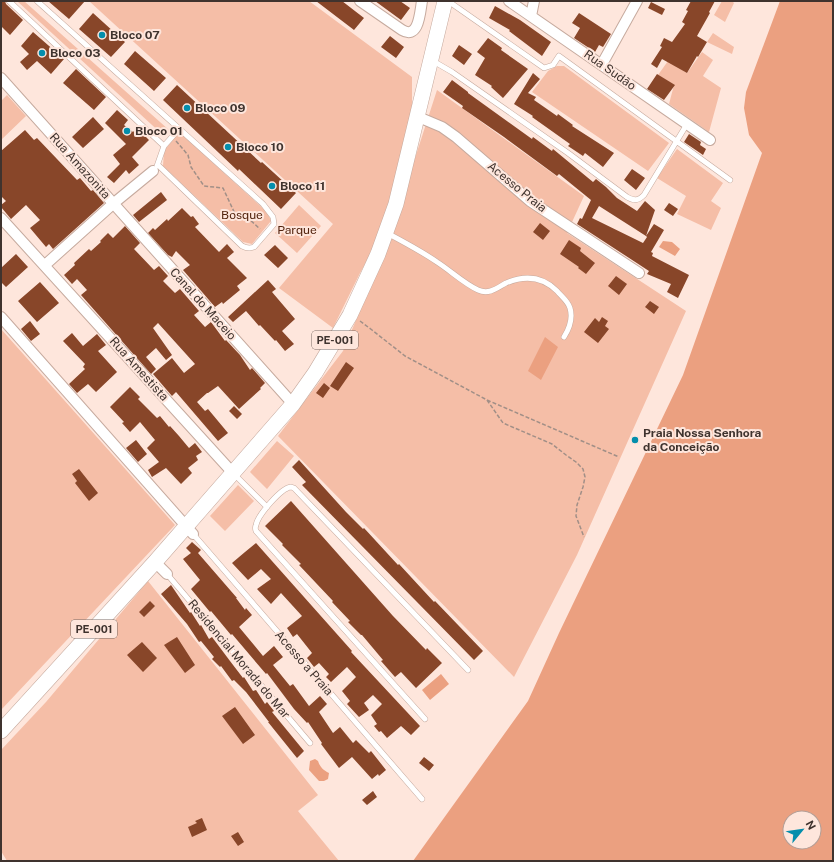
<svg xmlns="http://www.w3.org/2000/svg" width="834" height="862" viewBox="0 0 834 862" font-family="'Public Sans',sans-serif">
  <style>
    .green { fill: #f5bea7 }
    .water { fill: #eba080; fill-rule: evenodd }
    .building { fill: #884629 }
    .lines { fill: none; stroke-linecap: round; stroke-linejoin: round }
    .lane-casing { stroke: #c6aa9e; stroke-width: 6 }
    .street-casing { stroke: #c6aa9e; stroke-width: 12 }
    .primary-casing { stroke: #c6aa9e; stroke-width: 16 }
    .path { stroke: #a18f87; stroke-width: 1.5; stroke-dasharray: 4 2; stroke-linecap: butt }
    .lane { stroke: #fff; stroke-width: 5 }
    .street { stroke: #fff; stroke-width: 10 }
    .primary { stroke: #fff; stroke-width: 15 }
    .poi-dot { fill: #048eac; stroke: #fee6dc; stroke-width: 1.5 }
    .labels { text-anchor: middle; stroke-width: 4; stroke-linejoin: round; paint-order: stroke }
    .shield { fill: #fee6dc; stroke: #786962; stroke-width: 1 }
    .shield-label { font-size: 11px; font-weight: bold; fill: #3f332e }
    .poi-label { font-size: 12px; font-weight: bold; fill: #3f332e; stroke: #fee6dc; text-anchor: start }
    .street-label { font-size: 12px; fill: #3f332e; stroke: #fee6dc }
    .park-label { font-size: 12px; fill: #52230d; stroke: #fee6dc }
  </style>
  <rect width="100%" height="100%" fill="#fee6dc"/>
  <path class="green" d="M17,1h7l145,129 -5,6z
    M89,1h220l103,76v32l-21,109 -31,55 -27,55 -54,-40 54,-64z
    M722,1h10l2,2 -9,19 -11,-7z
    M713,33l21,14 -2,7 -25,-12z
    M702,52l11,8 -10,16 18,12 -12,44 -40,-28 5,-19 -16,-10 10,-14 19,12z
    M557,66h7l105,77 -21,28 -116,-79 16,-21z
    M437,90l147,106 -17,37 119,78 -109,244 -63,122 -236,-241 65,-85 41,-97z
    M7,95l19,21 -25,24v-39z
    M179,132l88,80 4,9 -19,23 -9,-2 -80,-76 1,-15z
    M677,149l46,34 -12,18 10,7 -10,22 -34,-16 9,-18 -29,-18z
    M299,205l22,21 -24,27 -22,-20z
    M1,329l174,196 -174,185z
    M277,441l17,15 -27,33 -17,-17z
    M238,485l16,16 -29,30 -15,-15z
    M148,581l170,214 -20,16 41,50h-332l-6,-10v-101l45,-48z"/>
  <path class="water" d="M780,1h53v860h-420l115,-160 31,-68 124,-258 79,-222 -13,-18 -5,-27 2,-16zM790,818h24v24h-24z
    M663,241l9,1 8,7 -5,7 -16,-9z
    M545,337l13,10 -17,33 -13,-9z
    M441,674l8,10 -19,16 -8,-10z
    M315,759l3,2c2,6 5,9 11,12l-1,6 -4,2h-5l-10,-11 1,-9z"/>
  <path class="building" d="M1,1h4l1,3 17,16 -13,15 -9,-9z
    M48,1h37l-16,18z
    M316,1h26l22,17 -10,12z
    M375,1h25l10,7 -9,12z
    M691,1h24l-6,11 1,1 -13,23 10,6 -9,15 -1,-1 -10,17 -25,-14 -5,9 -6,-4 11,-17 -2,-1 4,-8 8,4 13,-18 -3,-2 6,-11 -2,-1z
    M651,2l14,7 -3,6 -14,-7z
    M495,6l25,14 31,22 -9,14 -33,-25 1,-1 -21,-12z
    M93,13l32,29 -14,15 -32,-28z
    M579,13l32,21 -8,13 -4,-2 -4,7 -21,-14 6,-10 -8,-5z
    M33,32l31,27 -13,15 -14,-13 -10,9 -7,-8 9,-8 -8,-8z
    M390,36l14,11 -8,11 -15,-11z
    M488,38l14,10 -1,2 27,19 -25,29 -12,-11 1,-1 -17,-11 10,-17 -8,-6z
    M459,45l13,9 -8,11 -12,-9z
    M135,51l31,27 -12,13 -30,-27z
    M76,69l30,28 -12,13 -31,-27z
    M533,73l7,6 -12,14 8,4 -2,3 23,16 1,-2 15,11 -1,1 42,27 -11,14 -18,-14 -2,3 -15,-10 2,-2 -38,-27 1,-1 -19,-12z
    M657,74l18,11 -11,15 -17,-11z
    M452,80l16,12v1l64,46 1,-2 19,14 1,-2 40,33 3,-3 10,8 11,11 20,13 8,-10 10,9 -9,26 -47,-30 -7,12 51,25 4,-6 -1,-1 8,-12 10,6 -13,22 2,1 -1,3 37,19 -11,23 -11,-6 4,-8 -24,-10 2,-3 -72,-47 3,-6 2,1 9,-19 -32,-26 -2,2 -53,-39 -42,-29 1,-2 -20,-14z
    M177,85l84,78 1,-1 34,31 -15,16 -42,-40 -1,2 -75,-71z
    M117,110l11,10 -4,5 9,7 4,-4 12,12 -17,17 7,8 -10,9 -3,-4 -12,13 -7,-6 13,-13 -7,-9 13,-11 -21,-21z
    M93,117l11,12 -21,19 -11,-11z
    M25,130l9,10 3,-2 40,42 3,-2 11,13 2,-1 11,13 -51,46 -4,-5 -3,3 -16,-19 10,-8 -14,-15 -15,14 -10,-12v-2l5,-4 -5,-5v-45z
    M689,134l12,8 -1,3 6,4 -3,6 -19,-13z
    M632,169l13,9 -9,12 -12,-10z
    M161,192l6,8 -28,22 -6,-7z
    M669,203l9,6 -5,7 -9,-6z
    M182,208l9,9 2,-1 6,8 -4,3 24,25 8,-8 7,8 -7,6 20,20 -10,8 3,4 -17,14 -1,-2 -7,5 -32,-37 7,-5 -14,-14 -4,6 -4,-2 -20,-22 5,-5 2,2 12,-11 1,2z
    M540,223l10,8 -7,9 -10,-8z
    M125,226l15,17 -6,6 20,21 5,-4 9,10 -5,5 12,12 5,-4 19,22 -5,4 11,12 6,-5 14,19 1,-1 14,15 10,15 2,-2 13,15 -5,5 1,1 -22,20 -21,-23 -10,7h-1l-10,9 8,9 3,-2 20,24 -10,8 -42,-49 -4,4 -19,-22 19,-16 12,15 11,-9 -37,-41 -5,5 19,27 -6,5 -10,-12 -10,9 10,12 -5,5 -70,-79 6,-5 -10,-11 -5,5 -8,-9 11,-10 -1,-2 15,-14 2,2 10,-9 -1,-1 8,-8 5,5z
    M569,240l12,8 -1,3 15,12 -9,11 -8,-6 1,-1 -19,-13z
    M275,245l13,13 -10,10 -14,-13z
    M16,254l12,13 -22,20 -5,-5v-14z
    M616,276l11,8 -8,11 -11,-9z
    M268,280l8,9 -4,3 23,27 -13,12 12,13 -9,7 -9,-11 -1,1 -15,-16 -1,1 -13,-15 -13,11 -5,-5z
    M40,282l19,21 -22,19 -19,-21z
    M650,301l9,6 -5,7 -9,-7z
    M602,317l6,4 -3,5 4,3 -11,14 -14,-11 11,-14 4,4z
    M30,321l10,13 -9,7 -10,-12z
    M72,333l11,13 14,-12 9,11 -8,6 19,21 -21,20 -8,-8 -11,9 -8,-9 16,-15 -2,-2 2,-3 -22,-23z
    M346,362l8,6 -16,23 -8,-5z
    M324,383l6,5 -7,10 -7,-5z
    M130,387l10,10 -2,2 19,19 3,-2 9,11 1,-1 9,10 10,12 6,-5 7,9 -6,4 2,4 -10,8 4,5 -11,11 -15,-16 -14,9 -4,-7 11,-8 -12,-14 8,-8 -15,-18 -10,10 -8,-9 2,-1 -14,-15z
    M234,406l8,8 -5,5 -8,-8z
    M136,440l11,14 -9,8 -12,-14z
    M299,460l47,52 17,17 1,-1 34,37 1,-1 35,38 1,-1 48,50 -9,9 -172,-175 4,-3 -14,-15z
    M79,469l19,24 -9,8 -14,-18 2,-2 -5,-7z
    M291,501l102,115 33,34 1,-2 15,15 -26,25 -15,-16 -6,5 -14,-16 2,-1 -21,-25h-1l-13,-13 2,-1 -18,-19 1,-1 -34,-36 2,-1 -19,-19 1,-1 -18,-18z
    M192,542l9,8 -3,3 39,45h-1l9,12 1,-2 6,7 -13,12 15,18 9,11 11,-10 9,11 -10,8 17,21 3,-2 16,22 11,-10 7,8 -8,8 14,21 7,-6 13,16 3,-3 13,13 2,-2 15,19 -7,6 -1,-2 -6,5 -20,-22 -13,11 -18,-24 1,-1 -14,-21 -1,1 -13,-14 -27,-36 -1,1 -34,-40 -1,1 -20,-24 -1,1 -19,-23 9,-9 -17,-21 8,-6 -5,-5z
    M256,543l96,108 -1,1 69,74 -9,9 -10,-9 -14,12 -6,-7 -2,1 -5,-6 3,-2 -6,-9 11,-11 -9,-9 -9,8 5,7 -10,7 -12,-13 3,-3 -8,-10 14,-14 -9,-10 -16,15 -5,-5 3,-3 -10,-11 -5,4 -7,-9 5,-5 -15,-19 -4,3 -6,-9 15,-12 -21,-23 -10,11 -14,-15 14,-10 -10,-10 -13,11 -16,-17 13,-11z
    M171,585l19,28 1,-1 9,14 1,-1 8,14 3,-2 18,24 13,17 1,-1 9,14 3,-1 9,14 2,-2 7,9 -2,1 32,39 -7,7 -29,-36h1l-23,-30 -12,-12 -2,1 -11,-15 -1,1 -8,-8 2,-2 -13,-16 -2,1 -12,-18 -26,-30z
    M150,601l5,5 -11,11 -5,-5z
    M177,637l18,28 -10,8 -21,-28z
    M142,642l15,16 -14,14 -16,-17z
    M235,707l20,28 -12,9 -21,-28z
    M424,757l10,8 -5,6 -10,-8z
    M373,791l4,6 -10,8 -5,-5z
    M202,818l5,12 -15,7 -4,-10 9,-4 -2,-2z
    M238,832l6,10 -6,4 -7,-10z"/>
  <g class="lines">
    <defs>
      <path id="lane" d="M9,1l155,145
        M37,1l226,203 10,13 1,7 -20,23c-5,2 -8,1 -12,-1l-84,-81
        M448,1l96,67 9,-3 6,-9 171,124
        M433,61l19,11 116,81 59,44c7,4 11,4 17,-2l43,-71
        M157,166l7,-20 15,-17
        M387,233c17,9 34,18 50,29 14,9 26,21 41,28 11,5 19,-2 28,-7 19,-8 36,-7 51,8 4,5 11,10 13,17 3,10 -1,21 -6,29
        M234,474l33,33
        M193,534l229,265
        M167,574l143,169
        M425,719l-169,-188c-1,-3 -1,-3 0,-6 2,-10 25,-37 35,-38l3,1 174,182"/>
      <path id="street" d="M360,1l42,29c17,10 18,-18 20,-29
        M509,1l201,139
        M531,16l3,-15
        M602,64l35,-63
        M1,78l292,326
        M416,116l26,11 14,10 74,64 109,72
        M1,218l231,254
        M45,265l69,-62 39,-32
        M1,317l192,217
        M155,562l12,12"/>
      <path id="primary" d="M1,731l154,-169 138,-158 22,-31 35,-58 28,-61 18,-50 49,-203"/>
    </defs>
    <use href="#lane" class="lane-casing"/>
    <use href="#street" class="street-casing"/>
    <use href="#primary" class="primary-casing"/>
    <path class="path" d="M176,141l12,14 3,12 13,19 19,2 13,28 12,2 12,11
      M360,321l12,9 33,26 82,44 16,23 49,21 14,11 10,7 7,7 2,8 -2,10 -6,18 -1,11 8,21
      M487,400l132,57"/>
    <use href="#lane" class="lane"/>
    <use href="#street" class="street"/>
    <use href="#primary" class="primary"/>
  </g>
  <g class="poi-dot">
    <circle cx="102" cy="35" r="4"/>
    <circle cx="42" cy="53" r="4"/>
    <circle cx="187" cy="108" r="4"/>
    <circle cx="127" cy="131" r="4"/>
    <circle cx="228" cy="147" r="4"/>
    <circle cx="272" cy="186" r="4"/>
    <circle cx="635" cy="440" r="4"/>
  </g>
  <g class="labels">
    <g class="shield">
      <rect x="312" y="331" width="46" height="18" rx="3"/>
      <rect x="71" y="620" width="46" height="18" rx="3"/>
    </g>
    <g class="shield-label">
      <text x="335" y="344">PE-001</text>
      <text x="94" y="633">PE-001</text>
    </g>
    <g class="poi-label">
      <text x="110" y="39">Bloco 07</text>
      <text x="50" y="57">Bloco 03</text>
      <text x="195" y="112">Bloco 09</text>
      <text x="135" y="135">Bloco 01</text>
      <text x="236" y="151">Bloco 10</text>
      <text x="280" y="190">Bloco 11</text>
      <text x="643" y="437">Praia Nossa Senhora<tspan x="643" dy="14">da Conceição</tspan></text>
    </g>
    <g class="street-label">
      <text transform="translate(610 70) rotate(35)" y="4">Rua Sudão</text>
      <text transform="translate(80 166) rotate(48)" y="4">Rua Amazonita</text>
      <text transform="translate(517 187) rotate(39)" y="4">Acesso Praia</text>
      <text transform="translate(203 304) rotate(48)" y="4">Canal do Maceio</text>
      <text transform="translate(139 369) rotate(48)" y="4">Rua Amestista</text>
      <text transform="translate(239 659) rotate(50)" y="4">Residencial Morada do Mar</text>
      <text transform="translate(304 663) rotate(49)" y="4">Acesso a Praia</text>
    </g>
    <g class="park-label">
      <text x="242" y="219">Bosque</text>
      <text x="297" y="234">Parque</text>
    </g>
  </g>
  <rect width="834" height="862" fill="none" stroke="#3f332e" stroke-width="4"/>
  <g transform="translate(802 830) rotate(61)"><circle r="19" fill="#fee6dc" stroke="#b29e96"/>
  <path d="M0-3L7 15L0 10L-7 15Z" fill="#048eac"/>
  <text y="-6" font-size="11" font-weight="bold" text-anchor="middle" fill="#3f332e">N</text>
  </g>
</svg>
